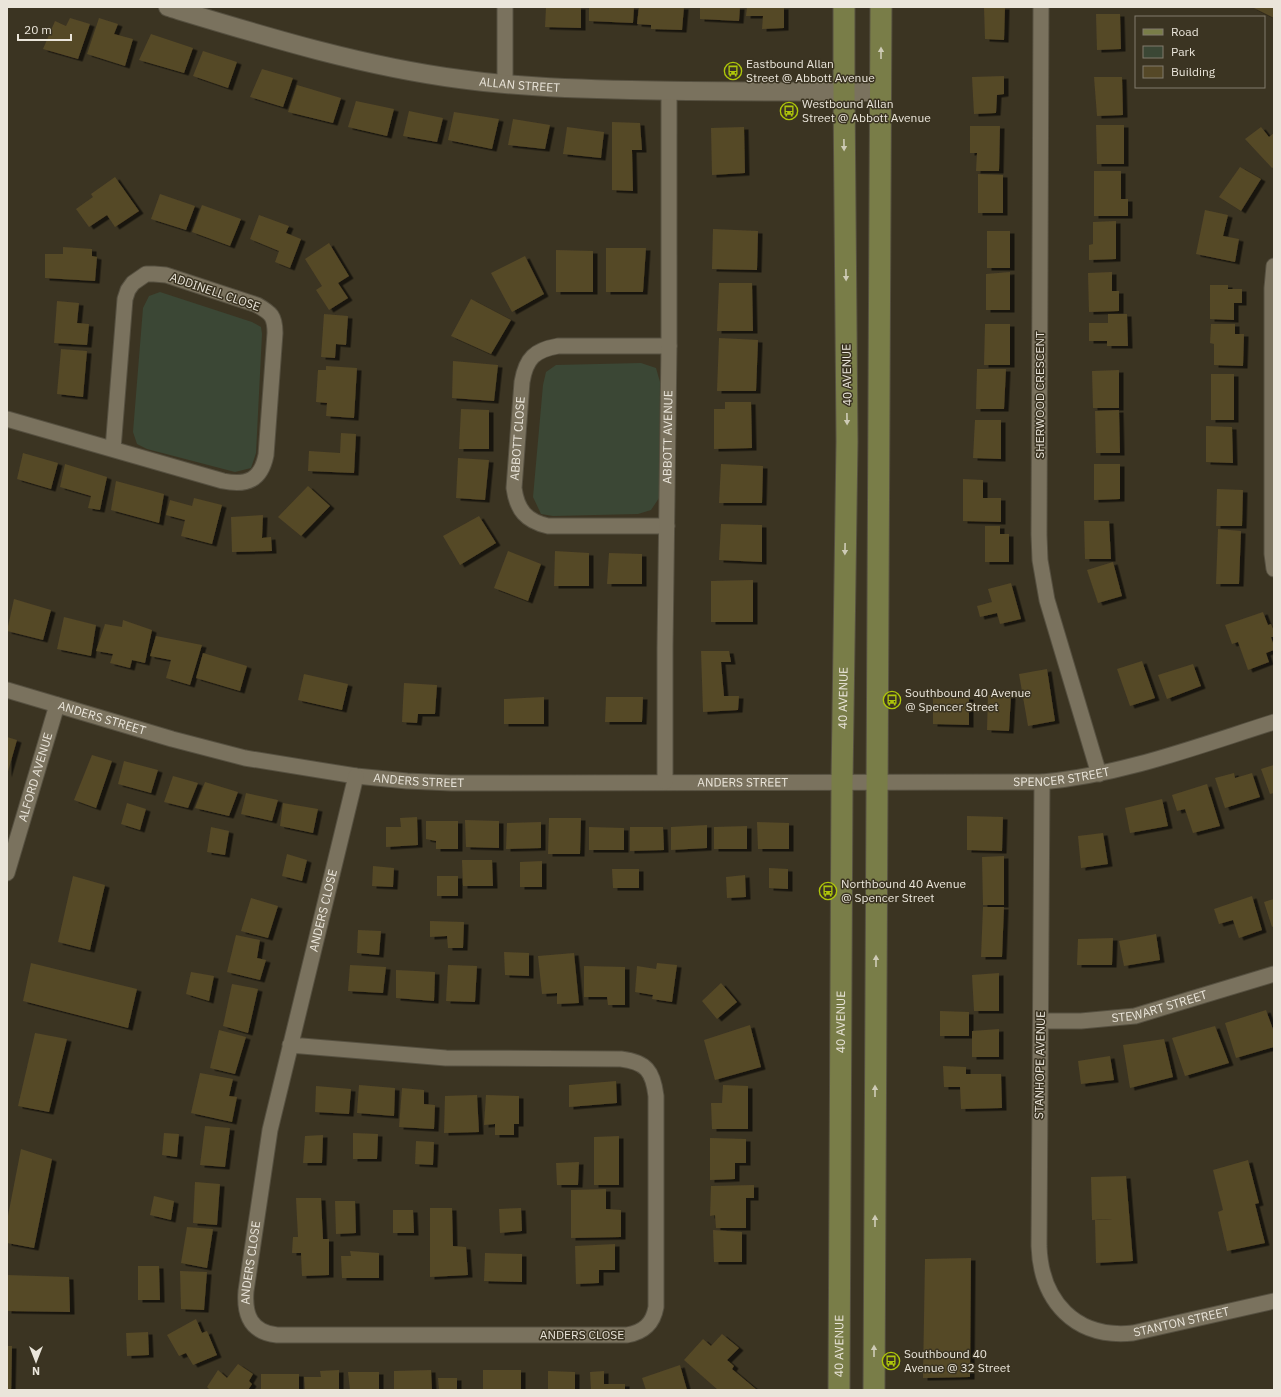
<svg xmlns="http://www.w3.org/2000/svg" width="1281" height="1397" viewBox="0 0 1281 1397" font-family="'IBM Plex Sans',sans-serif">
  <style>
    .green { fill: #3b4735 }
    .building { fill: #554827; filter: url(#shadow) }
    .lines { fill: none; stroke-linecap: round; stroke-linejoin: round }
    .minor-casing { stroke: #565040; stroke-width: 17 }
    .tertiary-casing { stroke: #565040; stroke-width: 20 }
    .secondary-casing { stroke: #565040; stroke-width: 23 }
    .minor { stroke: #7a725e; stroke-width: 15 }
    .tertiary { stroke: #7a725e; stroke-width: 18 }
    .secondary { stroke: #797d48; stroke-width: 21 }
    .oneway { fill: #cecbb6 }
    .labels { text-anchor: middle; stroke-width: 3; stroke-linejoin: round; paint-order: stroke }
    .poi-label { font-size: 12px; fill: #eae5da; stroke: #3b3422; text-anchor: start }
    .street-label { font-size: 12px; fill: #eae5da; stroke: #3b3422 }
  </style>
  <defs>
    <filter id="shadow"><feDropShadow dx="4.5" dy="2.5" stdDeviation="0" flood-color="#0009"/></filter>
  </defs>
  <rect width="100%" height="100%" fill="#3b3422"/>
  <path class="green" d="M160,292l92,30 9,5 1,7 -6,119 -5,15 -16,4 -88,-23 -10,-5 -4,-12 10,-124 6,-12z
    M641,363l15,5 4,14 -1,116 -8,12 -13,4 -85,2 -12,-2 -8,-17 10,-112 3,-13 10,-7z"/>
  <path class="building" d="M546,7h35v21l-36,-1z
    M589,7h45l-1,16 -44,-2z
    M639,7h45l-2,23 -31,-1v-4l-14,-1z
    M700,7h40l-1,14 -39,-2z
    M747,7h37v21l-22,1 1,-13h-17z
    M984,7h21l-1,33 -19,-1z
    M1252,7h22v11z
    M1096,14h24l1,35 -24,1z
    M70,18l20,6 -12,35 -35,-10 12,-28 11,5z
    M99,18l19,6 -4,10 19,5 -8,27 -38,-12z
    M151,34l42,14 -9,25 -45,-13z
    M203,51l34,11 -9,26 -35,-12z
    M262,69l31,9 -10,29 -33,-10z
    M1004,76v18l-7,1 -1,18 -22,1 -2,-37z
    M1094,77h28l1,38 -26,1z
    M297,85l44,13 -8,25 -45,-11z
    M356,101l38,8 -7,27 -39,-9z
    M409,111l34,7 -6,24 -34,-6z
    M454,112l45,7 -7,30 -44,-9z
    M513,119l37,6 -5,24 -37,-4z
    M612,122l28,1 2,27h-10l1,41 -21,-1z
    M1096,125h28v39h-27z
    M970,126h30l-1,45h-23l1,-18h-7z
    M567,127l37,5 -3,26 -38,-4z
    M744,127l1,46 -33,2 -1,-47z
    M1261,127l8,10 5,-4v34l-2,1 -27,-29z
    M1240,167l21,12 -20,32 -22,-14z
    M1094,171h27v28h7v17h-34z
    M978,174l25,1v38h-25z
    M115,177l24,34 -24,16 -8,-12 -18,12 -13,-18 17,-12 -2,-3z
    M160,194l35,12 -9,24 -35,-11z
    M202,205l39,14 -11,27 -38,-14z
    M1205,210l23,5 -5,21 16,3 -4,23 -39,-8z
    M259,215l30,11 -3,7 15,6 -11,29 -15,-6 4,-11 -29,-12z
    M1116,221v38l-27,1v-15l4,-1v-22z
    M713,229l45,2 -1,39 -45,-1z
    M987,231h23v37h-23z
    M329,243l20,33 -11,7 10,15 -19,12 -13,-20 6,-4 -17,-27z
    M63,247l29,2v7l5,1 -2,24 -50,-3v-24h18z
    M606,248h40l-3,44h-37z
    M556,250l37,1v41h-37z
    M525,256l19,38 -32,18 -21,-39z
    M1010,272v38h-24v-36z
    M1112,272v19h7v20l-30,1 -1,-39z
    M719,283h33l1,48h-36z
    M1210,285h18v4h14v14h-8v17l-24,-1z
    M471,299l40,21 -20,34 -40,-18z
    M57,301l22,2 -2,20 12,1 -2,21 -33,-2z
    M324,314l24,2 -2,29 -10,-1 -1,14 -14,-1z
    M1108,314h19l1,32h-21v-5h-18v-18h19z
    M985,324h25v41h-26z
    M1211,324h24v10h9l-1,32 -29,-1v-21l-4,-1z
    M719,338l39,2 -2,51h-39z
    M61,349l26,2 -4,46 -26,-3z
    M453,361l45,4 -4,36 -42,-3z
    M326,366l31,2 -3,50 -28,-2 1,-13 -11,-1 2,-32h8z
    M977,369h29l-2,40h-28z
    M1119,370v38h-26l-1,-37z
    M1211,374h23v46h-23z
    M725,402h26l1,46 -38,1v-40h11z
    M461,409l28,1v39h-30z
    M1119,410l1,43h-24l-1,-42z
    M975,420h26v39l-28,-1z
    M1206,426l26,1 1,36 -27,-1z
    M341,433l15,1 -2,39 -46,-2 1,-20 31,2z
    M23,453l35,10 -7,26 -34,-10z
    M458,458l31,2 -4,40 -29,-2z
    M65,464l42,13 -7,33 -12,-2 3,-12 -31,-9z
    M721,464l42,2 -1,37h-43z
    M1094,464h26v35l-26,1z
    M963,479l20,1v18h18v24l-38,-1z
    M116,481l48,13 -5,29 -48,-13z
    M308,486l22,20 -29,30 -23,-19z
    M1217,489l26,1 -1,36h-26z
    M194,498l28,7 -10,39 -31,-8 4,-16 -19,-5 4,-15 22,6z
    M263,515l-1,23 9,-1 1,14 -40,1 -1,-35z
    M479,516l17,27 -36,22 -17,-29z
    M1084,521h25l2,38h-26z
    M721,524l41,1v37l-43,-2z
    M985,526h15v8h9v28h-24z
    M1218,529l23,2 -2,53h-23z
    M508,551l33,13 -13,37 -34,-13z
    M555,551l34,2v33h-35z
    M609,553l33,1v30h-35z
    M1113,562l9,34 -24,7 -11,-33z
    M753,580v42h-42v-41z
    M1011,583l10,36 -21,5 -3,-11 -17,4 -3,-11 15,-4 -4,-13z
    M14,599l37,11 -8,30 -36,-9z
    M1263,612l5,13 3,-1 3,7v6h-3l3,9v4l-8,3 3,9 -21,8 -10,-28 -6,2 -7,-19z
    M64,617l32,8 -5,31 -34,-7z
    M123,620l29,10 -7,33 -13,-3 -2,8 -20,-5 3,-9 -17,-3 9,-27 17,3z
    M156,636l46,9 -12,40 -24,-7 5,-18 -21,-4z
    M701,651h28l2,11h-10l3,34h15l-1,14 -35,2z
    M203,653l44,13 -7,25 -44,-13z
    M1142,661l13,37 -25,8 -13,-37z
    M1193,664l8,22 -34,13 -9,-24z
    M1047,669l8,52 -27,5 -9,-52z
    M304,674l44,10 -6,26 -44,-10z
    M404,683l33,2 -2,29h-17l-1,9 -15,-1z
    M988,695h23l-2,36 -22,-1z
    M544,697v27h-40v-25z
    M606,697h37l-1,25h-37z
    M933,697h36v28l-36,-1z
    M7,737l10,3 -10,35z
    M92,755l20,6 -16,47 -22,-8z
    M124,761l34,9 -7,23 -33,-9z
    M1274,765v28l-4,1 -9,-25z
    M1234,773l1,5 17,-5 8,24 -35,11 -10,-30z
    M173,776l25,7 -10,25 -24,-6z
    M205,782l33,10 -9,24 -34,-8z
    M1207,784l13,42 -27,7 -8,-24 -8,2 -5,-16z
    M246,793l32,7 -6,21 -31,-7z
    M1162,799l6,27 -38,7 -5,-25z
    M127,803l19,6 -6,21 -19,-6z
    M283,803l35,6 -5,24 -33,-7z
    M967,816l36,1 -1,34 -35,-1z
    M417,817l1,28 -32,2v-20h15l-1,-9z
    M549,818h32l-1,36h-32z
    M465,820l34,1v27l-33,-1z
    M426,821h32v28h-22v-8l-10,-2z
    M541,822v26l-35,1 1,-26z
    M757,822l32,1v26h-31z
    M707,825v23l-36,2v-23z
    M747,826v23h-33v-22z
    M211,827l18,4 -4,24 -18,-3z
    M589,827l35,1v22h-35z
    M630,827h33l1,23 -34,1z
    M1103,833l5,31 -27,4 -3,-32z
    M287,854l20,6 -5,21 -20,-5z
    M1004,856v49h-21l-1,-48z
    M462,860h30l1,26h-30z
    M542,861v26h-22v-25z
    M373,866l21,2 -1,19 -21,-1z
    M769,868l19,1v20l-19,-1z
    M612,869h27v19h-26z
    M745,875l1,22 -19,1 -1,-21z
    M73,876l32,9 -15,65 -32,-8z
    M437,876h21v20h-21z
    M1252,896l10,34 -23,8 -6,-18 -14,4 -5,-15z
    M251,898l27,8 -10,32 -27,-7z
    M1274,899v27l-2,1 -8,-25z
    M983,907h21l-2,50h-21z
    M430,921l34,1 -1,26h-15l-1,-12 -17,1z
    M358,930l23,1 -2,24 -22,-2z
    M1156,934l4,26 -36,6 -5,-25z
    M236,935l24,5 -3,18 9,2 -6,20 -33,-8z
    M1113,938l-1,27h-35l1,-26z
    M504,952l25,1v23l-24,-1z
    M574,953l5,50 -22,1v-11l-15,1 -4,-38z
    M31,963l106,26 -9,39 -105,-27z
    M657,963l20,2 -5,37 -20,-3 1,-4 -18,-3 2,-26 19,3z
    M350,965l36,2 -3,26 -35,-2z
    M448,965l29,1 -2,36 -29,-1z
    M584,966l41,1v38h-17l-1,-8h-23z
    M396,970l39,2 -1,29 -38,-3z
    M191,972l23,4 -5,25 -23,-7z
    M999,973v38h-25l-2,-36z
    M721,983l16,19 -20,17 -15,-18z
    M232,984l26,5 -10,44 -25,-7z
    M1266,1010l8,22v15l-38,11 -11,-35z
    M940,1011l29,1v24h-29z
    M750,1025l11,42 -46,13 -11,-40z
    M1215,1026l14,37 -44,13 -13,-38z
    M999,1029v28h-27v-26z
    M219,1030l27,7 -11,37 -25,-6z
    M35,1033l32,6 -18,73 -31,-6z
    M1164,1039l9,38 -43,11 -7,-43z
    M1110,1056l4,24 -33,4 -3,-23z
    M943,1066l23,1v7h35l1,34 -41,1 -1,-22h-16z
    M200,1073l33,6 -4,17 8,1 -5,25 -41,-9z
    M616,1081l1,22 -48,4v-22z
    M359,1085l36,3 -1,28 -37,-3z
    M723,1085l25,1v43h-36l-1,-26h11z
    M316,1086l35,3 -2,25 -34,-2z
    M402,1088l22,2v14l11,1 -1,24 -35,-2z
    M477,1095l2,37 -35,1 1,-37z
    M486,1095l33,1v28h-5v11h-19v-11l-11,1z
    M205,1126l25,2 -5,39 -25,-2z
    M164,1133l15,1 -2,23 -15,-2z
    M353,1133l25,1 -1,25h-24z
    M323,1135l-1,28h-19l2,-27z
    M619,1136v49h-25v-48z
    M710,1138l36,1v24h-11v16l-25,1z
    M416,1141l18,1 -1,23 -18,-1z
    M21,1149l31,10 -18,89 -27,-5v-22z
    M1248,1160l11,43 -4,1 10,39 -38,8 -9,-39 5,-2 -10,-40z
    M579,1162l-1,23h-21l-1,-22z
    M1126,1176l7,85 -37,2 -1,-43 18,-1 -21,1 -1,-43z
    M195,1182l25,2 -3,41 -24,-2z
    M754,1185v13h-8v30h-30l-1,-13 -5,1 1,-30z
    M606,1189v20l15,1v27l-50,1v-48z
    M154,1196l20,5 -3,19 -21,-5z
    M296,1198h25l2,41h6v36l-27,1 -1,-23h-9l1,-16h5z
    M335,1201h20l1,32 -20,1z
    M430,1208h22l1,38 13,1 2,28 -38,2z
    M521,1208l1,23 -22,2 -1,-24z
    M393,1210h20l1,23h-21z
    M187,1227l26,2 -6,39 -26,-5z
    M713,1230l29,2v30h-28z
    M615,1244v26h-16v13l-23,1 -1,-38z
    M350,1251l29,2v25h-37l-1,-22h10z
    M485,1253l37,1v28l-38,-1z
    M971,1258l-1,119 -47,1 2,-119z
    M138,1266h21l1,34h-22z
    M180,1271l27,1 -3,38 -23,-1z
    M7,1275l62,2 1,35 -63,-1z
    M196,1319l6,14 5,-2 10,24 -24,10 -7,-12 -7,3 -12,-21z
    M148,1332l1,23 -22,1 -1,-23z
    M722,1334l17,14 -12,12 7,6 -2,3 25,21h-39l-34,-30 19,-21 8,7z
    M7,1346h5l-1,44h-4z
    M238,1364l15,10 -4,7 3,3 -4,6h-38l-3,-3 11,-17 9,8z
    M680,1365l7,25h-41l-4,-12z
    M339,1370v20h-34l-1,-13h17l-1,-6z
    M431,1370l1,20h-38v-19z
    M483,1370h38v20h-38z
    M548,1371l27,1v18h-27z
    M604,1371v13h21v6h-34l-1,-18z
    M348,1372h31v18h-29z
    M261,1374h38v16h-38z
    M438,1378h19v12h-18z"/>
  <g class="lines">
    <defs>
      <g id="minor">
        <path d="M505,7v78"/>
        <path d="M1041,7l-2,528 1,25 7,40 52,174"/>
        <path d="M1274,266l-2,22v266l2,15"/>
        <path d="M7,419l216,62c24,5 38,-1 43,-26l9,-122c0,-17 -4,-20 -18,-28l-91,-30 -12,-1h-8l-13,9 -5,7 -3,9 -12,150"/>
        <path id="s1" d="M667,526h-119c-22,-5 -31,-16 -34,-38l8,-106c4,-24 13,-32 36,-36h111"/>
        <path id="s2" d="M7,690l165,49 73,19 111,18 51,5 44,2 591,-1c80,-7 156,-36 232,-60"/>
        <path id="s3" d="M665,782v-134l4,-302v-255"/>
        <path id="s4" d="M1042,782l-3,464c2,55 36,93 94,87l141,-32"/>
        <path id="s5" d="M7,873l50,-168"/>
        <path id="s6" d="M1041,1021h40l54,-5 139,-42"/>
        <path id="s7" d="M290,1045l156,13 175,1c25,3 32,12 35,37v211c-3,17 -12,25 -29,28h-350c-26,-3 -33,-20 -31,-44l24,-161 86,-354"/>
      </g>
      <g id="tertiary">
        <path id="s8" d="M168,7c96,29 193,59 292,72 57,8 114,10 171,11 83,2 167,1 250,2"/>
      </g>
      <g id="secondary">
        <path id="s9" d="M839,1390l3,-608 5,-341 -3,-349v-85"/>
        <path d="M874,1390l7,-1383"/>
      </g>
    </defs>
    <use href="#minor" class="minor-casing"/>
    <use href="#tertiary" class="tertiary-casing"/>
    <use href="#secondary" class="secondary-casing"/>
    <use href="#minor" class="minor"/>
    <use href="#tertiary" class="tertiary"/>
    <use href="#secondary" class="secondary"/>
  </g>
  <defs><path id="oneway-solid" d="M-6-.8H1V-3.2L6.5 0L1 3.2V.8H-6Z"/></defs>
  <g class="oneway">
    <use href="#oneway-solid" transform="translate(881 53) rotate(-90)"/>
    <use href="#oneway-solid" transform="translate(844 145) rotate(89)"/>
    <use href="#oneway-solid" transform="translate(846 275) rotate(89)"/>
    <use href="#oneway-solid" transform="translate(847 419) rotate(89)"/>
    <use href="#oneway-solid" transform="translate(845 549) rotate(91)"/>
    <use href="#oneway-solid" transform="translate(876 961) rotate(-90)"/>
    <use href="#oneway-solid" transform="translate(875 1091) rotate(-90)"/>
    <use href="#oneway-solid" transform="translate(875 1221) rotate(-90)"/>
    <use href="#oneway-solid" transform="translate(874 1351) rotate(-90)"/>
  </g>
  <defs>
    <symbol id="bus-ring" viewBox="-11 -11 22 22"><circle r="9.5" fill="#3b3422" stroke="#aec60a" stroke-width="1.5"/><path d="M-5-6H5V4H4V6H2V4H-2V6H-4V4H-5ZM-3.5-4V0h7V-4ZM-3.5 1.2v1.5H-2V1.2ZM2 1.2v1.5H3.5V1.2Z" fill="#aec60a"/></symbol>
  </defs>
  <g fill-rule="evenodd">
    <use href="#bus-ring" x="723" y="61" width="20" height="20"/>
    <use href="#bus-ring" x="779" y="101" width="20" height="20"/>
    <use href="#bus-ring" x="882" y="690" width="20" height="20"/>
    <use href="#bus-ring" x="818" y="881" width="20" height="20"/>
    <use href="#bus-ring" x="881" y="1351" width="20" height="20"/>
  </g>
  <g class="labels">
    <g class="poi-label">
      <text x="746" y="68">Eastbound Allan<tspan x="746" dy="14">Street @ Abbott Avenue</tspan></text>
      <text x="802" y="108">Westbound Allan<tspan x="802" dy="14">Street @ Abbott Avenue</tspan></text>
      <text x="905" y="697">Southbound 40 Avenue<tspan x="905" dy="14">@ Spencer Street</tspan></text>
      <text x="841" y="888">Northbound 40 Avenue<tspan x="841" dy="14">@ Spencer Street</tspan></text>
      <text x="904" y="1358">Southbound 40<tspan x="904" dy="14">Avenue @ 32 Street</tspan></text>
    </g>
    <g class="street-label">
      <text dy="4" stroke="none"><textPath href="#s8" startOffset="361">ALLAN STREET</textPath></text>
      <text transform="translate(215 292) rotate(19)" y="4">ADDINELL CLOSE</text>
      <text transform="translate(847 375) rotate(-91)" y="4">40 AVENUE</text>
      <text transform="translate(1040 395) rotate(-90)" y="4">SHERWOOD CRESCENT</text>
      <text dy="4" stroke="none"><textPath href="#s3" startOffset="345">ABBOTT AVENUE</textPath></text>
      <text dy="4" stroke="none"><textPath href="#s1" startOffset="224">ABBOTT CLOSE</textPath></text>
      <text dy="4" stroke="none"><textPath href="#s9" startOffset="692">40 AVENUE</textPath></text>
      <text dy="4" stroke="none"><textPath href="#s2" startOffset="99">ANDERS STREET</textPath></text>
      <text dy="4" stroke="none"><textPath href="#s5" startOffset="100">ALFORD AVENUE</textPath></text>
      <text dy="4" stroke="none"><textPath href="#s2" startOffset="1066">SPENCER STREET</textPath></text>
      <text dy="4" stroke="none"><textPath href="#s2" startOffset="423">ANDERS STREET</textPath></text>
      <text dy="4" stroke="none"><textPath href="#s2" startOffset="747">ANDERS STREET</textPath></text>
      <text dy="4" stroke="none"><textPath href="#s7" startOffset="1443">ANDERS CLOSE</textPath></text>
      <text dy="4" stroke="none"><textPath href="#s6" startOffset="120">STEWART STREET</textPath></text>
      <text dy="4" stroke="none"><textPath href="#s9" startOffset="368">40 AVENUE</textPath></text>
      <text transform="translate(1040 1065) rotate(-89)" y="4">STANHOPE AVENUE</text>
      <text dy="4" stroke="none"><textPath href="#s7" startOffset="1083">ANDERS CLOSE</textPath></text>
      <text dy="4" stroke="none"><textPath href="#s4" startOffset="660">STANTON STREET</textPath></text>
      <text x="582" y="1339">ANDERS CLOSE</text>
      <text dy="4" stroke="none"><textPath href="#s9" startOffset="44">40 AVENUE</textPath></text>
    </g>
  </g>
  <rect width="1281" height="1397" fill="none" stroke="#eae5da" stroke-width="16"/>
  <rect x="1135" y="16" width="130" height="72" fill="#3b3422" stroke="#817b6c"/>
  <rect x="1143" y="29" width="20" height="6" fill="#797d48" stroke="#817b6c"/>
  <text x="1171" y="36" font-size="12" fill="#eae5da">Road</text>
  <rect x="1143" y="46" width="20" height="12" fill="#3b4735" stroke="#817b6c"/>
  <text x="1171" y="56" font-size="12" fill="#eae5da">Park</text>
  <rect x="1143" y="66" width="20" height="12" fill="#554827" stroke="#817b6c"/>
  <text x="1171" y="76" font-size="12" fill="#eae5da">Building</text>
  <g transform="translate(36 1361) rotate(180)" stroke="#3b3422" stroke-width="3" paint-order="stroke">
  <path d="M0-3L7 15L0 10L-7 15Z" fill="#eae5da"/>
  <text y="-6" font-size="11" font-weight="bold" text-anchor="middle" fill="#eae5da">N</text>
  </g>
  <path d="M18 34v6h53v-6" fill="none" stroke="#eae5da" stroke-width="2"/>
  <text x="24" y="34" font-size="12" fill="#eae5da" stroke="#3b3422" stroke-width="3" paint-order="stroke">20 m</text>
</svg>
